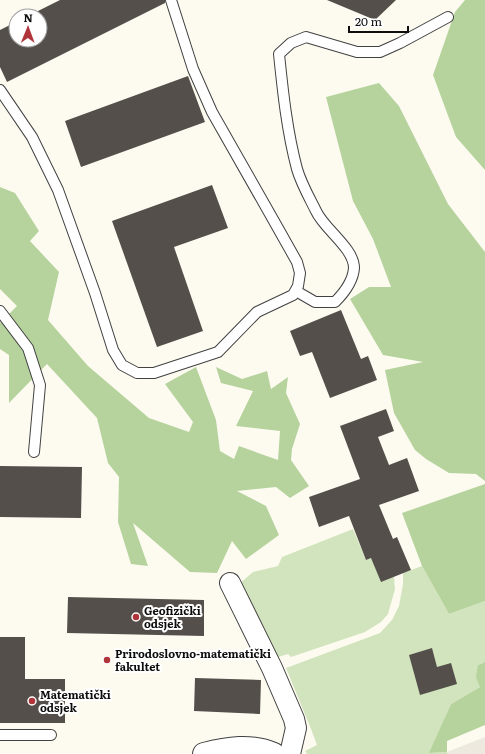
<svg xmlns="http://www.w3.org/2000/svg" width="485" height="754" viewBox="0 0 485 754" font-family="Literata,serif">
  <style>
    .green { fill: #d2e4bd }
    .forest { fill: #b6d39e }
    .plaza { fill: #ede9df }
    .building { fill: #554f4b }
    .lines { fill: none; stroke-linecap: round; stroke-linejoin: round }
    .service-casing { stroke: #414141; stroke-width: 12 }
    .minor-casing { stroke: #414141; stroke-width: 22 }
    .tertiary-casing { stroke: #414141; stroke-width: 24 }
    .service { stroke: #fff; stroke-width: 10 }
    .minor { stroke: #fff; stroke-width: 20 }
    .tertiary { stroke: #fff; stroke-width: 22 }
    .poi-dot { fill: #af353b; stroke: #fff; stroke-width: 1.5 }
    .labels { text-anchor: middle; stroke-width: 4; stroke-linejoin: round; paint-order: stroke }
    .poi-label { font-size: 11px; font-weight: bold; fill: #0e0e0e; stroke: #fff; text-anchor: start }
  </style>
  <rect width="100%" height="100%" fill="#fdfbf0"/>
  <path class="green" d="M353,529l13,31 5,-2 23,19 1,12 -7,25 -7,8 -16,10 -74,25 -3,-3 -13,4 -36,-74 14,-12 25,-6 4,-9z
    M422,566l27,48 36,-13v61l-7,3 2,22 -29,17 -21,49 17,-1 1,2h-141l-2,-3 12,-6 -6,-16 -25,-61 94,-35 12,-13 7,-14 4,-22v-11z"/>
  <path class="forest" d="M465,0h20v170l-29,-33 -23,-62 22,-63z
    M379,83l20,23 49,98 37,48v229l-9,-7 -27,-1 -23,-14 -11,-9 -21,-37 -9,-43 38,-8 -40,-7 -33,-56 19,-12h22l-18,-48 -20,-38 -27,-104z
    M0,187l15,6 24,38 -9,10 29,31 -11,48 40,46 61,52 40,14 4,-10 -28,-38 31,-17 20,53 4,31 14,8 5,-13 39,14 2,-29 -44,-5 17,-35 -32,-8 -5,-16 26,12 25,-8 4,18 17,-12 -2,16 14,31 -8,25 -1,11 18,26 -19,12 -14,-11 -39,4 29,15 13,29 -33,24 -14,-18 -15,32 -27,-1 -57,-49 15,43 -17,-2 -13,-42 1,-45 -11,-14 -11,-45 -50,-54 -38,39v-48l-9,-6v-26l17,-17 -17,-17z
    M485,484v117l-36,13 -27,-48 -20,-53z
    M485,662v63l-38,16v11l-18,1 22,-49 29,-17 -4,-10 2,-12z"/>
  <path class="plaza" d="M485,737v17h-37l-1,-2z"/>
  <path class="building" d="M60,0h105v3l-158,79 -7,-15v-37l16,-8v18h24v-24h-12z
    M327,0h69l-21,20z
    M188,76l17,46 -124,45 -16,-46z
    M212,185l16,43 -54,19 29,84 -46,16 -45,-126z
    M341,310l20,49 7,-3 9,24 -47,18 -18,-46 -12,4 -10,-25z
    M386,409l8,22 -16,6 11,28 18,-7 12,33 -40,14 14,34 4,-2 14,33 -30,12 -10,-24 -5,2 -17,-44 -30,11 -10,-30 51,-18 -20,-53z
    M0,466l82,1 -1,51 -81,-1z
    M68,597l136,3v36l-137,-3z
    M0,637h25v42h40v44h-65z
    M432,648l5,19 14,-4 6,21 -37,11 -11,-40z
    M195,678l66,2 -1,34 -66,-3z"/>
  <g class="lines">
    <defs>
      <path id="service" d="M0,90l32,47 26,53 37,103 18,57 9,15 15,8h17l64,-21 39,-40 36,-17 5,-9 2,-13 -3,-11 -18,-32 -67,-118 -19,-43 -22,-69
        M296,291l19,11h20c8,-8 18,-20 19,-34 0,-20 -30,-39 -38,-57 -7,-14 -15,-28 -19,-42 -10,-38 -14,-76 -18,-115l12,-11 15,-6 51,15h23l20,-9 48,-26
        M0,311l28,37 12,37 -6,67
        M0,735h51"/>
      <path id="minor" d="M230,583l42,85 22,51 2,9 -6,26"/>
      <path id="tertiary" d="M204,754c23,-6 47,-10 70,0"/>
    </defs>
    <use href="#service" class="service-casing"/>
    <use href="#minor" class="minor-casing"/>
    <use href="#tertiary" class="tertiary-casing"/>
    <use href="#service" class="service"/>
    <use href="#minor" class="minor"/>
    <use href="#tertiary" class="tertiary"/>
  </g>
  <g class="poi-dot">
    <circle cx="136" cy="617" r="4"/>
    <circle cx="107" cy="660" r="4"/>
    <circle cx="32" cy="701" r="4"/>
  </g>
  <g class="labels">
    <g class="poi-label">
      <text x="144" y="615">Geofizički<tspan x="144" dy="13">odsjek</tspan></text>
      <text x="115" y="658">Prirodoslovno-matematički<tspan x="115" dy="13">fakultet</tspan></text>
      <text x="40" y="699">Matematički<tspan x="40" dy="13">odsjek</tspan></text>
    </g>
  </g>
  <g transform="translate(28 28) rotate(1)"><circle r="19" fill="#ffffff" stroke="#9f9f9f"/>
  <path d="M0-3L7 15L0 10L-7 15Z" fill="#af353b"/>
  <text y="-6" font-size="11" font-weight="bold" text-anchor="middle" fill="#0e0e0e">N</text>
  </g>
  <path d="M349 26v6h59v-6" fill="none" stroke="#0e0e0e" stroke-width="2"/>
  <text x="355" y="26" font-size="12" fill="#0e0e0e" stroke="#ffffff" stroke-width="3" paint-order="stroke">20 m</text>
</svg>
